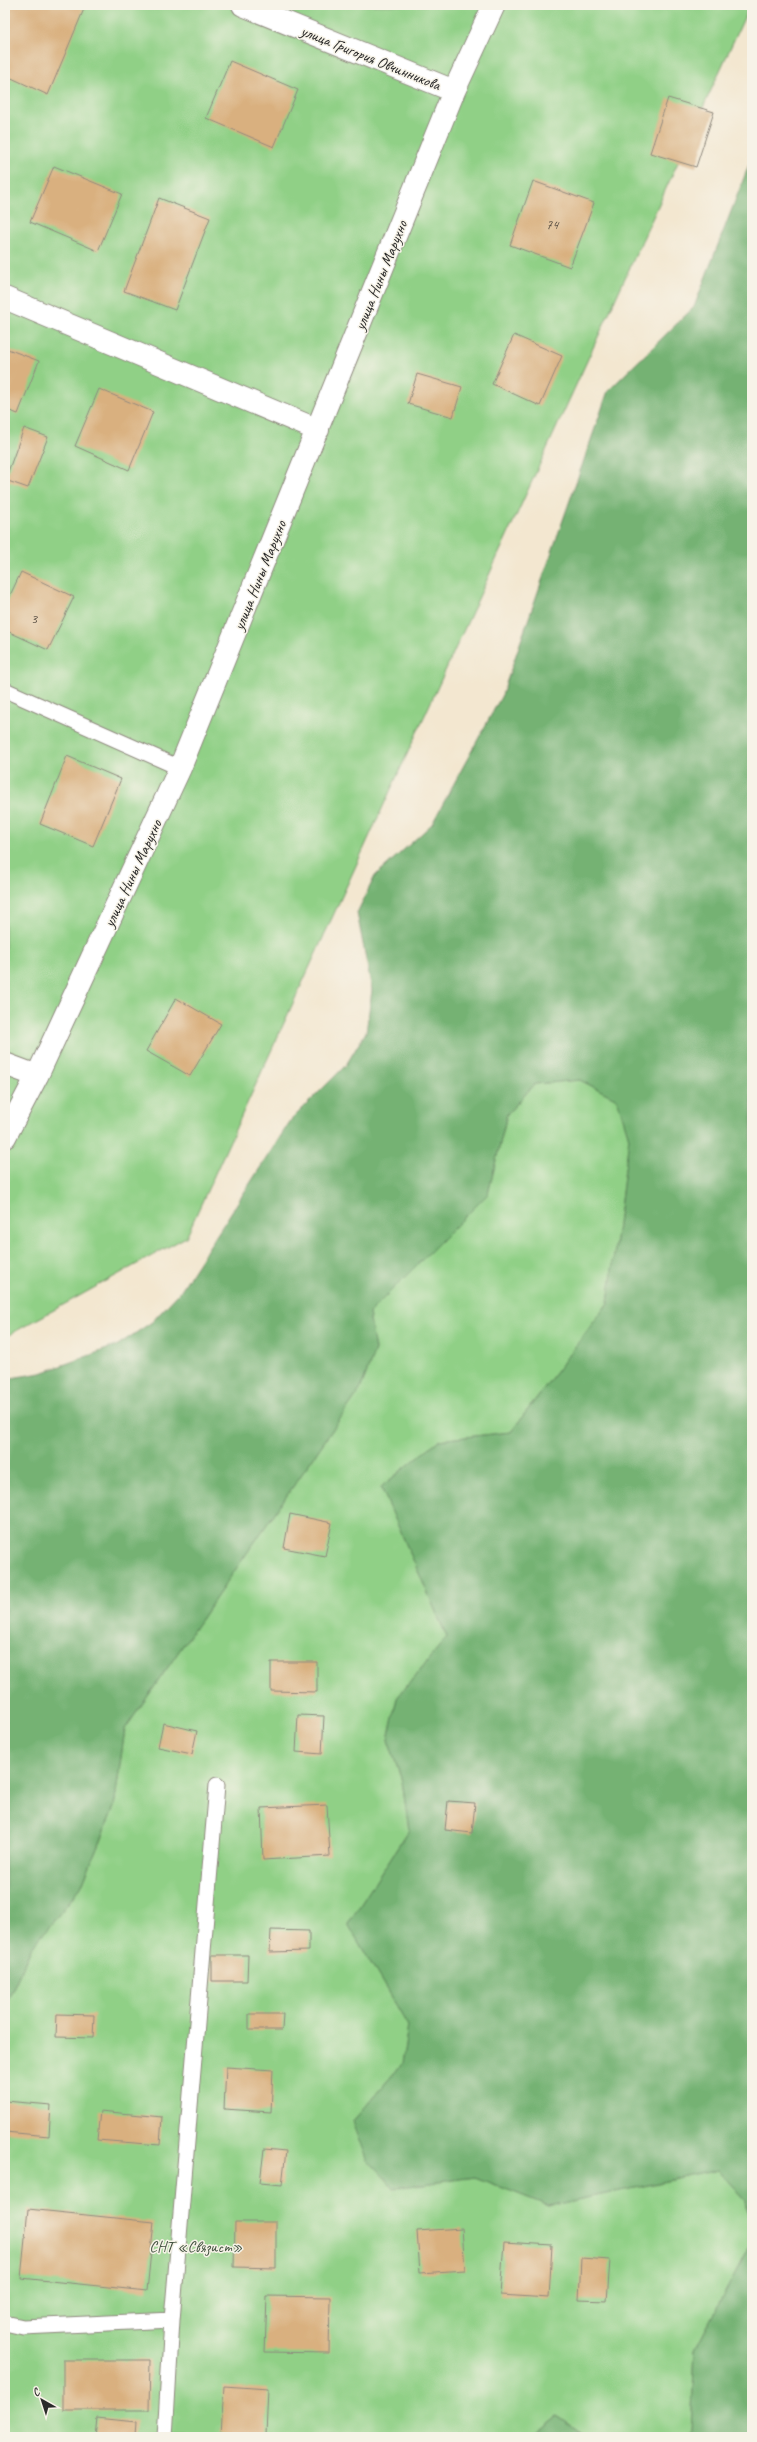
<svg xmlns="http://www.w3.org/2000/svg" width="757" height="2442" viewBox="0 0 757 2442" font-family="Caveat,sans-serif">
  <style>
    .green { fill: #90d086; stroke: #5e7e58 }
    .forest { fill: #74b273; stroke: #506e4f }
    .building { fill: #d9b07f }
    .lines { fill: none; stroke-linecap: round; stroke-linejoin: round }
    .lane-casing { stroke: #8f897e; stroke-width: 17 }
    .street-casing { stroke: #8f897e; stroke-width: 24 }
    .lane { stroke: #fff; stroke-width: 15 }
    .street { stroke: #fff; stroke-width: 22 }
    .labels { text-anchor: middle; stroke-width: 3; stroke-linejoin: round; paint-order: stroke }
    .number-label { font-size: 14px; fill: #564c40 }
    .street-label { font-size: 16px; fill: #2b2b2b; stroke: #f7f3e8 }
    .park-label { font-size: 16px; fill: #445442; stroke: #f7f3e8 }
  </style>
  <rect width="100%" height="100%" fill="#f7f3e8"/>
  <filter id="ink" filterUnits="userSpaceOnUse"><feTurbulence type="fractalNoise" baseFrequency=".025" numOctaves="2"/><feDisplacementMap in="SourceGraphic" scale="8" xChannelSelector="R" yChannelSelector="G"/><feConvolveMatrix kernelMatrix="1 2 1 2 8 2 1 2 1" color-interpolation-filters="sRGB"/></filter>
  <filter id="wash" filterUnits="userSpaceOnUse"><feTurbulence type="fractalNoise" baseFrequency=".012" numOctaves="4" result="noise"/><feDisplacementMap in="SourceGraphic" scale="16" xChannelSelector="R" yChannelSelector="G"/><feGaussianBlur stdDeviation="0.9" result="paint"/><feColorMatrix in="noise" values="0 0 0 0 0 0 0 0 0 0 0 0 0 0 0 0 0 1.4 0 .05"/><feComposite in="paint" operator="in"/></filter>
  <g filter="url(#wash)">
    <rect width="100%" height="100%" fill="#f3e7d0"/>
    <path class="green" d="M5,5h745l-564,1232 -181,100z
      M580,1080l38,19 11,39 -21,165 -97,129 -72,8 -58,47 66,150 -50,61 -9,42 14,41 7,49 -61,94 60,102 -6,38 -49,57 41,67 81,-11 74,29 170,-36 27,30 6,41 -57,109 -4,81 -6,6h-97l-31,-21 -26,21h-526v-431l26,-57 50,-62 33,-80 11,-78 235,-339 15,-40 -6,-37 119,-119 19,-80 28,-30z"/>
    <path class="forest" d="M752,157v2280h-67l6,-6 4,-81 57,-109 -6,-41 -27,-30 -170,36 -74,-29 -81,11 -27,-29 -14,-38 49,-57 6,-38 -60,-102 61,-94 -7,-49 -14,-41 9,-42 50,-61 -66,-150 58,-47 72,-8 97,-129 21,-165 -12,-39 -37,-19 -45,4 -28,30 -19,80 -119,119 6,37 -15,40 -235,339 -11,78 -33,80 -50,62 -26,57v-627l36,-6 77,-28 34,-23 27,-29 112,-173 55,-55 20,-33 6,-42 -15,-77 18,-37 57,-52 70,-129 106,-304 86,-84z
      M557,2416l31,21h-57z"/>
    <g id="blocks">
      <path class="building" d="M5,5h69l10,4 -36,86 -43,-20z
        M230,61l68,29 -24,57 -68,-29z
        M668,98l46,14 -18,55 -46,-14z
        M54,166l68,28 -24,57 -68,-29z
        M533,181l61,22 -24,64 -60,-22z
        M159,198l51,20 -35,92 -51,-19z
        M514,335l48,21 -22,50 -48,-22z
        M5,348l34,13 -21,53 -13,-5z
        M417,374l45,13 -9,30 -45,-13z
        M99,389l54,23 -24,58 -54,-24z
        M24,428l24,9 -20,51 -23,-8z
        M21,572l53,25 -26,53 -43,-20v-24z
        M67,756l54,23 -28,67 -53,-22z
        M176,998l45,26 -31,52 -44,-25z
        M290,1514l42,9 -7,33 -41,-8z
        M271,1662h46v30l-46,-1z
        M298,1715l26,1 -2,38 -26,-2z
        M163,1723l34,8 -5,23 -34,-7z
        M448,1801l27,2 -3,30 -27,-3z
        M327,1805l3,51 -67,4 -2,-52z
        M271,1930l38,1v20l-39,1z
        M212,1955h36l-1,26h-35z
        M57,2014l37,1 -1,23 -37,-1z
        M249,2014h34l-1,16h-33z
        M226,2067l47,3 -2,42 -47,-3z
        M5,2101l46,4 -2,31 -44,-4z
        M100,2111l62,6 -2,28 -63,-5z
        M264,2149l22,2 -4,34 -22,-2z
        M28,2209l126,13 -7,69 -126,-13z
        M235,2222h41v46l-42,-1z
        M462,2228l3,42 -45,3 -3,-42z
        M504,2242l48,3 -3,53 -49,-3z
        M581,2258l29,2 -3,41 -28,-1z
        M267,2296l63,1 -1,56 -64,-1z
        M63,2360h87l-1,50h-86z
        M224,2386l44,3 -2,46 -45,-2z
        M97,2418l39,4 -1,15h-40z"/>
    </g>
  </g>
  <g filter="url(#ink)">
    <use href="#blocks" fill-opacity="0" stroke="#8f897e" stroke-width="1"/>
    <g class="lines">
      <defs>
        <path id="lane" d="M5,690l175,78
          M5,2323l18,4 149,-7
          M165,2437l7,-117 45,-535"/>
        <path id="street" d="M243,5l211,86
          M5,298l313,132
          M5,1064l32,12
          M5,1137l32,-61 143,-308 274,-677 40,-86"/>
      </defs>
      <use href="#lane" class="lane-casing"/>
      <use href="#street" class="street-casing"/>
      <use href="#lane" class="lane"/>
      <use href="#street" class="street"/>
    </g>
  </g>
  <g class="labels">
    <g class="number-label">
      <text x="552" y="229">74</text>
      <text x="34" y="623">3</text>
    </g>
    <g class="street-label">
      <text transform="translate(371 57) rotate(22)" y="6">улица Григория Овчинникова</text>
      <text transform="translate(380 275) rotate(-68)" y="6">улица Нины Марухно</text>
      <text transform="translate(259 575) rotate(-68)" y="6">улица Нины Марухно</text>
      <text transform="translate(132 873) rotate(-65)" y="6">улица Нины Марухно</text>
    </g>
    <g class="park-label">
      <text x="196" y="2252">СНТ «Связист»</text>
    </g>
  </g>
  <rect width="757" height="2442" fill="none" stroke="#f7f3e8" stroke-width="20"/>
  <g transform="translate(42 2400) rotate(321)" stroke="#f7f3e8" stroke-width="3" paint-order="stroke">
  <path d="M0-3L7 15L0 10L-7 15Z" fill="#2b2b2b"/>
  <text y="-6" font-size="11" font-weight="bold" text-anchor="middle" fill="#2b2b2b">С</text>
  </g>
</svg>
